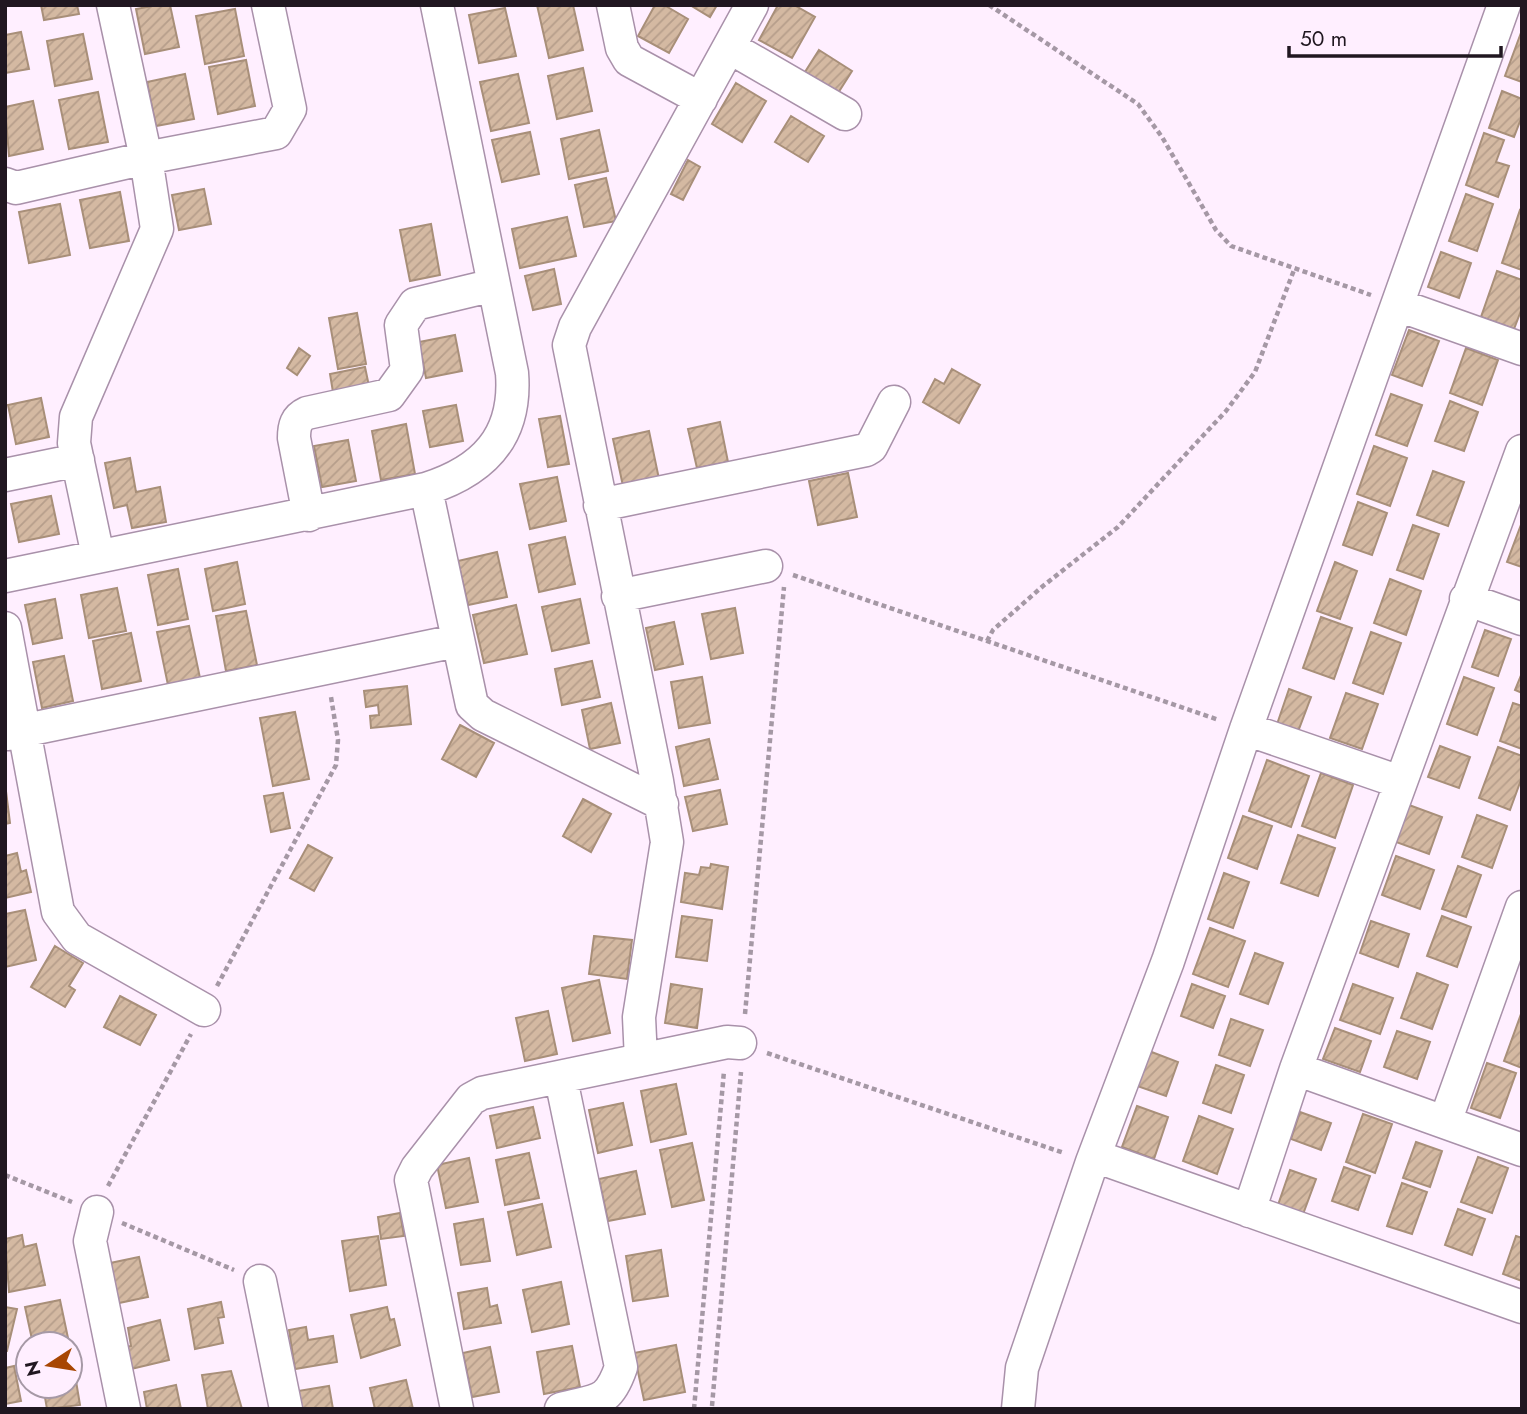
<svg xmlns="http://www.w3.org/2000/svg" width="1527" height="1414" viewBox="0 0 1527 1414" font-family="Jost,sans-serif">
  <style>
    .building { fill: url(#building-hatch); stroke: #a88f79; stroke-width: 2 }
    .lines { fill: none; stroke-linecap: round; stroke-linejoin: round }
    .minor-casing { stroke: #a991aa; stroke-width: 35 }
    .path { stroke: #a598a5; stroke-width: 4.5; stroke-dasharray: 5 3.5; stroke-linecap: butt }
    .minor { stroke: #fff; stroke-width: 32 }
  </style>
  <defs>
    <pattern id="building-hatch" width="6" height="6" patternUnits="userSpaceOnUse" patternTransform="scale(1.75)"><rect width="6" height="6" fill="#d4b9a2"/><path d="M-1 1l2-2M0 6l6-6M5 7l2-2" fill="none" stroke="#b69e8b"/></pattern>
  </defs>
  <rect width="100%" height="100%" fill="#ffefff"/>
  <path class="building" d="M41,5h36l2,9 -35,6z
    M158,5h12l9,42 -34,7 -9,-45z
    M537,5h36l10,45 -34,8z
    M655,5h9l24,14 -19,34 -31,-17z
    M690,5h27l-7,12z
    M778,5h16l21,12 -23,41 -33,-18z
    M505,8l11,48 -37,7 -10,-48z
    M235,9l9,47 -39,8 -9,-48z
    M1522,30v52l-17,-6z
    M21,32l8,37 -24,4v-38z
    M83,34l9,45 -37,7 -8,-45z
    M819,50l33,21 -14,22 -33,-21z
    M246,60l9,46 -37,8 -9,-47z
    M583,68l9,43 -35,8 -9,-43z
    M185,74l9,45 -38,7 -9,-44z
    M518,74l11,49 -38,8 -11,-49z
    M736,83l30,18 -24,41 -30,-18z
    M1502,91l20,8v17l-8,21 -25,-9z
    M98,92l10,50 -39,7 -10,-49z
    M33,101l10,48 -34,7 -4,-49z
    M791,116l33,20 -16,26 -33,-20z
    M599,130l9,41 -39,8 -8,-40z
    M530,132l9,42 -37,8 -10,-42z
    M1484,133l20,7 -8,22 13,4 -11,31 -32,-12z
    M688,160l12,7 -17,33 -12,-6z
    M606,178l10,43 -32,6 -9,-42z
    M204,189l7,35 -32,6 -7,-35z
    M120,192l9,49 -39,7 -10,-48z
    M1466,194l27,10 -16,47 -28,-10z
    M60,204l10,51 -41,8 -10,-51z
    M1520,210l2,1v59l-20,-7z
    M567,217l9,39 -56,12 -8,-39z
    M431,224l9,51 -30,6 -10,-51z
    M1441,252l30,11 -12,35 -31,-11z
    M554,269l7,35 -28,6 -8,-34z
    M1497,271l25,9v28l-8,21 -33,-12z
    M357,313l9,51 -28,5 -9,-51z
    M1409,330l30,11 -17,45 -30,-11z
    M455,335l7,36 -36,7 -7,-36z
    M299,348l11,8 -13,19 -10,-7z
    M1466,348l32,12 -16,45 -32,-12z
    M365,367l5,24 -36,7 -4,-24z
    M952,369l28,16 -21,38 -36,-21 12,-23 9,5z
    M1391,394l31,11 -15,41 -31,-11z
    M41,398l8,39 -33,7 -8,-39z
    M1450,401l28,11 -14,39 -29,-10z
    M456,405l7,36 -33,6 -7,-36z
    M560,416l9,48 -21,3 -9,-48z
    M720,422l8,40 -31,6 -9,-39z
    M406,424l9,50 -34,6 -9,-49z
    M649,431l10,48 -36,7 -10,-47z
    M348,440l8,41 -34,6 -8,-41z
    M1374,446l33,12 -17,48 -33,-12z
    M130,458l6,34 24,-5 6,35 -34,6 -5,-23 -13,3 -9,-45z
    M1433,471l31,11 -16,44 -31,-11z
    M848,473l9,44 -39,8 -9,-44z
    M557,477l9,44 -36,8 -10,-45z
    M51,496l8,38 -40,8 -8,-38z
    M1358,502l29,11 -15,42 -29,-10z
    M1522,522v45l-15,-5z
    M1413,525l26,9 -16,45 -26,-9z
    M565,537l10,47 -36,8 -10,-47z
    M497,552l10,45 -39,8 -10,-44z
    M237,562l8,42 -32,7 -8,-42z
    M1335,562l22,9 -17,48 -23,-8z
    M178,569l10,50 -30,6 -10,-50z
    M1390,579l31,12 -15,44 -32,-12z
    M117,588l9,43 -37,7 -8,-43z
    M55,599l7,39 -29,6 -8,-39z
    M580,599l9,44 -37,8 -10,-44z
    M516,605l11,49 -43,9 -11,-48z
    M735,608l8,45 -32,6 -9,-45z
    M246,611l11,54 -31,6 -10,-55z
    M1321,617l31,11 -18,51 -31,-11z
    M674,622l9,42 -28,6 -9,-42z
    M189,626l11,52 -32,7 -11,-53z
    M1485,630l26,9 -13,37 -26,-9z
    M1371,632l30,11 -18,51 -30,-11z
    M131,633l10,48 -39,8 -9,-48z
    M64,656l9,45 -31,7 -9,-46z
    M592,661l8,36 -38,8 -7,-36z
    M1522,673v20l-7,-3z
    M702,677l8,46 -31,5 -8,-46z
    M1464,677l30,11 -17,47 -30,-11z
    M407,686l4,38 -40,4 -1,-12 9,-1 -1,-10 -12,2 -2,-16z
    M1289,689l22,8 -15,40 -21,-7z
    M1346,693l32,11 -16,45 -32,-11z
    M611,703l9,40 -30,6 -8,-39z
    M1513,703l9,3v43l-22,-8z
    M295,712l14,67 -36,7 -13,-68z
    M460,725l34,18 -18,34 -34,-18z
    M709,739l9,40 -34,7 -8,-39z
    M1440,746l30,11 -11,31 -31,-11z
    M1498,747l24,9v21l-12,33 -31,-12z
    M1267,760l42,16 -18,51 -42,-16z
    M1321,773l32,12 -18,53 -33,-12z
    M5,783l5,40 -5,1z
    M720,790l7,34 -34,7 -8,-34z
    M283,793l7,35 -19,4 -7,-36z
    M583,799l28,15 -20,38 -28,-16z
    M1409,805l33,12 -13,37 -33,-12z
    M1477,815l30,11 -15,42 -30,-11z
    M1243,816l29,10 -15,43 -29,-11z
    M1298,835l37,13 -17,48 -37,-13z
    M308,845l24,13 -18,33 -24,-13z
    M17,853l4,19 5,-2 5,22 -26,6v-42z
    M1396,856l38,14 -14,39 -38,-14z
    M711,864l17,3 -6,42 -41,-7 4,-29 14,2 2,-8 9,1z
    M1458,866l23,9 -15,42 -24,-8z
    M1224,873l25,9 -16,46 -25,-9z
    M25,910l11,50 -31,7v-53z
    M682,916l30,4 -5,41 -31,-4z
    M1442,916l29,11 -14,40 -30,-11z
    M1371,921l38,13 -11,33 -38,-14z
    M1210,928l35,13 -17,46 -35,-13z
    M594,936l38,4 -5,39 -38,-5z
    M55,946l28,17 -14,23 6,4 -10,17 -34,-20z
    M1255,953l28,10 -15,41 -28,-10z
    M1417,973l31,12 -16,44 -31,-11z
    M599,980l11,53 -37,8 -11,-53z
    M671,984l31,5 -5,39 -32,-5z
    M1192,984l33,12 -12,32 -32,-12z
    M1353,984l40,14 -13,36 -40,-14z
    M120,996l36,19 -16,30 -36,-18z
    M548,1011l9,43 -32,7 -9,-43z
    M1521,1014h1v54l-18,-7z
    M1231,1019l32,11 -13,36 -31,-11z
    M1335,1028l36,13 -11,31 -37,-13z
    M1397,1031l33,11 -13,37 -33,-12z
    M1149,1051l29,11 -12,34 -29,-10z
    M1487,1063l29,10 -16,45 -29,-10z
    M1216,1065l28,10 -13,38 -28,-10z
    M676,1084l10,50 -35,8 -10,-51z
    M623,1103l9,42 -34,8 -9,-43z
    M1137,1106l31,11 -14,42 -32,-12z
    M533,1107l7,31 -43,10 -7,-32z
    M1300,1112l31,11 -10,27 -30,-11z
    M1363,1114l29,10 -17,49 -29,-11z
    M1199,1116l34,13 -16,45 -34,-13z
    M1416,1142l26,9 -12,36 -27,-9z
    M692,1143l12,57 -32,7 -12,-57z
    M529,1153l10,45 -34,7 -9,-45z
    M1478,1157l30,11 -16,45 -31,-11z
    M469,1158l9,44 -32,6 -9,-43z
    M1344,1167l26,9 -12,34 -26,-9z
    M1290,1170l26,9 -14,38 -25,-9z
    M636,1171l9,43 -37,7 -9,-42z
    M1402,1183l25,9 -15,42 -25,-8z
    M542,1204l9,43 -34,8 -9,-43z
    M1458,1209l27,10 -13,36 -27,-10z
    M400,1213l4,23 -23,3 -3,-22z
    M483,1219l7,42 -29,4 -7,-41z
    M22,1235l2,12 12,-3 9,41 -36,7 -4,-53z
    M378,1236l8,49 -36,6 -8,-50z
    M1516,1236l6,2v43l-19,-7z
    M661,1250l7,46 -35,5 -7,-45z
    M139,1257l9,40 -29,6 -9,-40z
    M561,1282l8,42 -37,8 -9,-42z
    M487,1288l3,19 7,-2 4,18 -37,6 -6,-36z
    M60,1300l8,38 -35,6 -8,-37z
    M221,1302l3,15 -6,1 5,25 -28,6 -7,-40z
    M5,1307l12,2 -10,42h-2z
    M387,1307l3,13 4,-1 6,26 -39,13 -10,-43z
    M160,1320l9,40 -38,9 -5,-22 5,-1 -3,-18z
    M306,1327l2,13 25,-4 4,26 -42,7 -6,-39z
    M676,1345l9,47 -41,8 -10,-47z
    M572,1346l8,41 -36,7 -7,-42z
    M490,1347l9,45 -27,5 -9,-44z
    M73,1363l7,42 -33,4 -4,-23h27v-22z
    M14,1366l7,35 -16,3v-36z
    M231,1371l11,38h-34l-6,-34z
    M406,1380l7,29h-38l-5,-21z
    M176,1385l5,24h-34l-3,-17z
    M329,1386l4,23h-32l-3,-18z"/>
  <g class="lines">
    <defs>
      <path id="minor" d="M613,5l9,43 7,12 72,39
        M1504,5l-258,724 -78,232 -76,201 14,-2 416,147
        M729,47l116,67
        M5,184l11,4 130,-30 130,-25 14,-24 -22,-104
        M1398,305l124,44
        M5,475l73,-15
        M426,489l46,216 11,10 179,89
        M600,505l266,-55 5,-3 23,-45
        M309,515l-15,-77c0,-12 2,-20 13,-25l82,-18 18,-25 -6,-45 14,-21 79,-19
        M98,556l-24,-113 2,-26 81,-188 -11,-71 -33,-153
        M5,576l421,-87c57,-18 91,-52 86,-116l-75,-368
        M618,596l148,-30
        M1466,599l56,20
        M5,628l53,284 19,26 127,72
        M1246,729l154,53
        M7,734l449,-93
        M641,1060l-2,-43 28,-175 -10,-61 -88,-436 6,-18 177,-322
        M1296,1069l226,81
        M561,1079l60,288c-13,38 -24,32 -60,42
        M1445,1122l77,-215
        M1249,1211l47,-142 226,-618
        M97,1212l-7,29 34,168
        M260,1281l26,128
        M457,1409l-46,-229 6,-12 54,-69 11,-6 245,-51 13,1
        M1018,1409l4,-41 70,-206"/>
    </defs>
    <use href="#minor" class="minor-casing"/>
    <path class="path" d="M989,5l149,99 24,33 54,93 15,16 140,49
      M793,575l426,145
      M987,641l6,-11 50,-44 75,-59 108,-116 29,-39 39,-102
      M217,986l119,-221 2,-25 -7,-43
      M745,1014l39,-427
      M767,1053l297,100
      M5,1175l67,27
      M108,1186l83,-152
      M122,1223l112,47
      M712,1406l29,-334
      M694,1409l30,-338"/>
    <use href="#minor" class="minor"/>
  </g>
  <rect width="1527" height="1414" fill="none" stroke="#201720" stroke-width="14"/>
  <g transform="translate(49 1365) rotate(258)"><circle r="33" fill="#ffefff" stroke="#a699a6" stroke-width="2"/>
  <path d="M0-5L12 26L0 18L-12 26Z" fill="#a84603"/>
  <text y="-10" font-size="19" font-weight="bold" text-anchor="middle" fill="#201720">N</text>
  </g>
  <path d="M1289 46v10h212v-10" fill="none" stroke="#201720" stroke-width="3.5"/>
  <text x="1300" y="46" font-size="21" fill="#201720" stroke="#ffefff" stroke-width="5" paint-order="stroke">50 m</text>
</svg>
